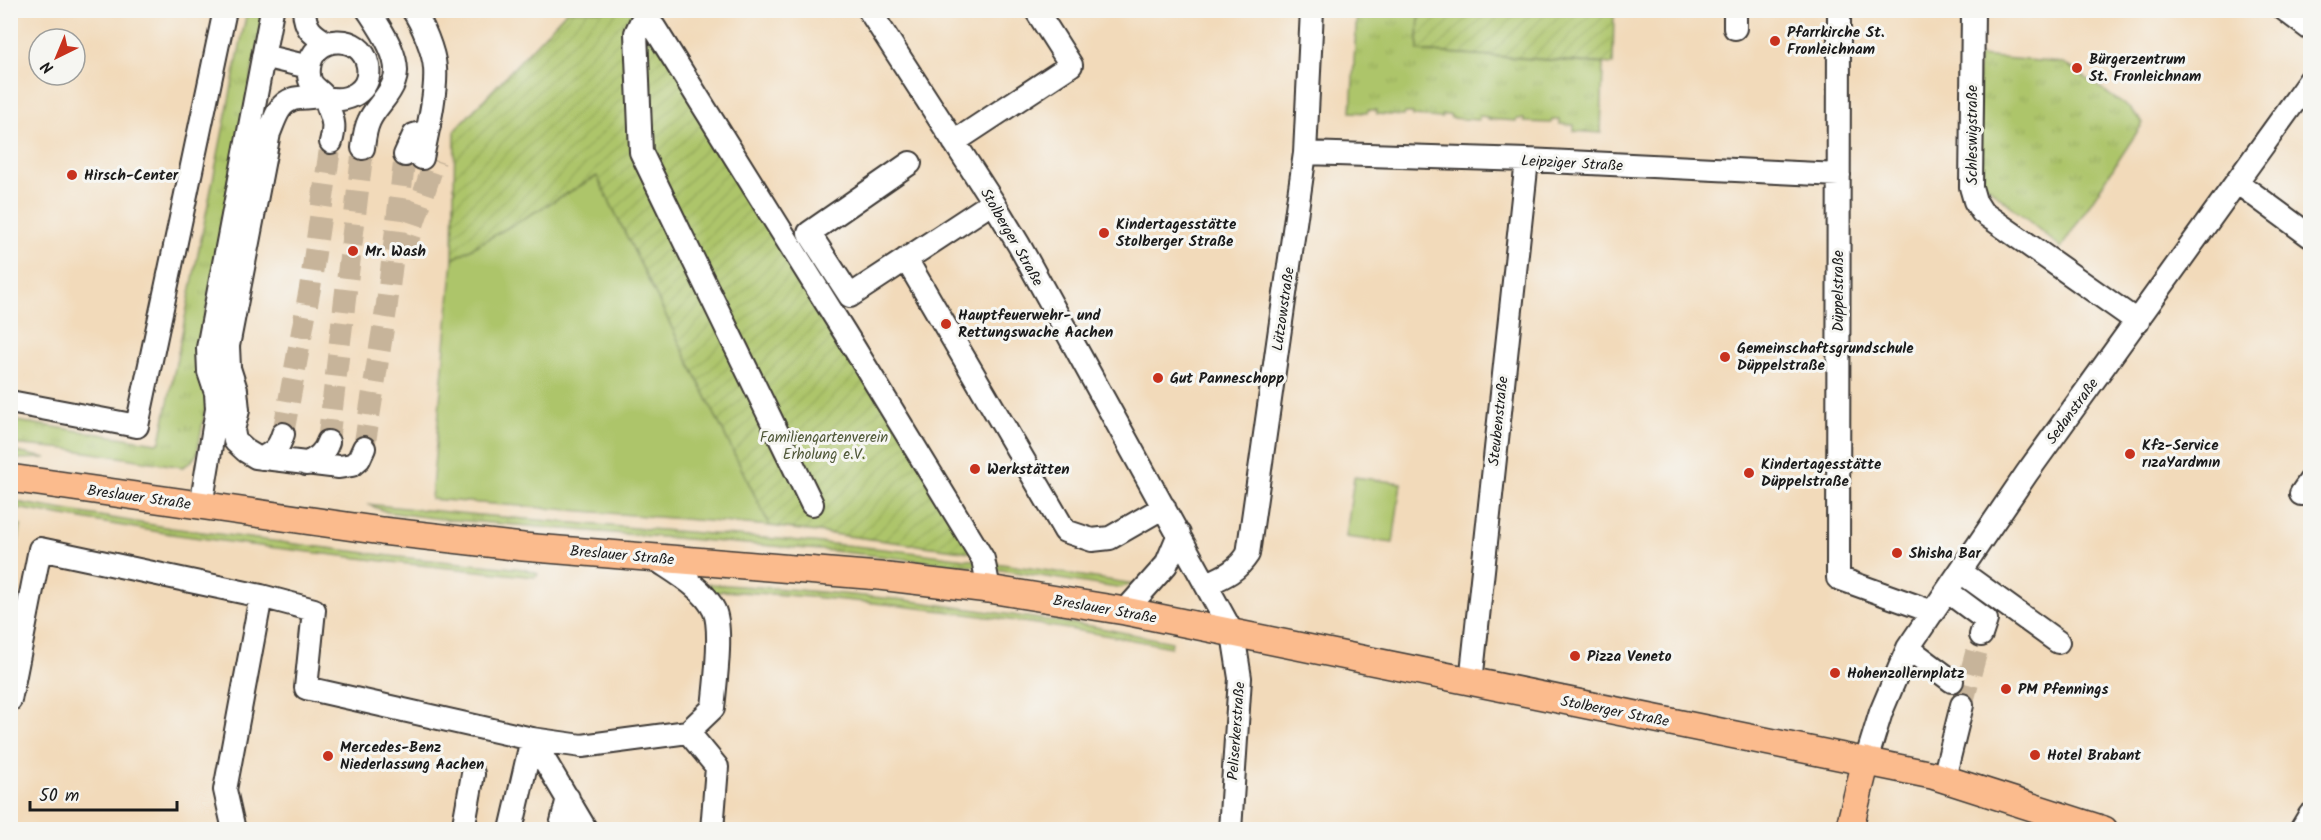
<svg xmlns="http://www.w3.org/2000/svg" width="2321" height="840" viewBox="0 0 2321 840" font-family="Kalam,sans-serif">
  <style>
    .grass { fill: url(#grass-tufts); stroke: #647043; stroke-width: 1.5 }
    .park { fill: #adc56a; stroke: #647043; stroke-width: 1.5 }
    .garden { fill: url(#garden-furrows); stroke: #647043; stroke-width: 1.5 }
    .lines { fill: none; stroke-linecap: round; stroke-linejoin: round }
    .minor-tunnel { stroke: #c7b49a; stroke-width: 22; stroke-dasharray: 22 11; stroke-linecap: butt }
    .minor-casing { stroke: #3c3834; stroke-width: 26 }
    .major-casing { stroke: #3c3834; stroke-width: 30 }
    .minor { stroke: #fff; stroke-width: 22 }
    .major { stroke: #fbbb8d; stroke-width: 27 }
    .poi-dot { fill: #c8321e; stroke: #f6f6f2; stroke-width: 2 }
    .labels { text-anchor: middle; stroke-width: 6; stroke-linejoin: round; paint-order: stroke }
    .poi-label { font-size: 15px; font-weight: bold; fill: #1c1c1c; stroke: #f6f6f2; text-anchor: start }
    .street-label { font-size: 15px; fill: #1c1c1c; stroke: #f6f6f2 }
    .park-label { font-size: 15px; fill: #4f5737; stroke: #f6f6f2 }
  </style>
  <defs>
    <pattern id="grass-tufts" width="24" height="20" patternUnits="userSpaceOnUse" patternTransform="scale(1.5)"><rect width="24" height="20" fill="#adc56a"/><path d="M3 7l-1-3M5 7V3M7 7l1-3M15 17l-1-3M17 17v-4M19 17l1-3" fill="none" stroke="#94a95b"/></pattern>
    <pattern id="garden-furrows" width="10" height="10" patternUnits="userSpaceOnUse" patternTransform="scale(1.5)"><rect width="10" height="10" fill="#adc56a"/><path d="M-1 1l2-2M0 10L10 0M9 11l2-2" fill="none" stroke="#94a95b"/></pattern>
  </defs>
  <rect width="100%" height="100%" fill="#f6f6f2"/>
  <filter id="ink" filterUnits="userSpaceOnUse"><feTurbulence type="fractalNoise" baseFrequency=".0167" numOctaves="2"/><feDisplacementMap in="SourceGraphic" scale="12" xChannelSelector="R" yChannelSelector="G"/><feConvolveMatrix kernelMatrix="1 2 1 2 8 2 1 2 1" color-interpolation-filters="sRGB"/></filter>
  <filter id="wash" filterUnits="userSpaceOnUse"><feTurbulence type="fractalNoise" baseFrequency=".008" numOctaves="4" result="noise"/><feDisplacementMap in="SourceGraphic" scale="24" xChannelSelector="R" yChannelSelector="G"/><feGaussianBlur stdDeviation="1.35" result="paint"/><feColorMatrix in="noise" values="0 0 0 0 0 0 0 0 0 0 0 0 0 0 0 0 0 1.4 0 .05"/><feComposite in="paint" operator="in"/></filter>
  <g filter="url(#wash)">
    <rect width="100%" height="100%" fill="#f2daba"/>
    <path class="grass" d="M247,11h17l-66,342v15l9,33 -10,53 -6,8 -8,5 -116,-18 -56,-5 -1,-24 146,23 4,-1z
      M1357,11h62l-1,40 185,13 -2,69 -27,-2v-6l-14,-1v-4h-8l-1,3 -27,-1v-3h-8v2l-28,-2v-2l-9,-1v4l-28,-2 -1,-3h-8v3l-29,-2v-3h-8l-1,3 -27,-2 -1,-4h-8l-1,3 -16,-1z
      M1978,56l86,7 66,46 13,14 -82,125 -80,-67z
      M11,451l35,7 -31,1 -4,-1z
      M10,501l161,27 227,29 126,12 14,5 -2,3 -136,-14 -148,-18 -81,-11 -160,-27z
      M367,504c155,17 310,26 466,40 101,9 201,24 301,40l-17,4 -128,-20 -156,-17 -392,-32 -54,-7z
      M708,584l80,5 117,11 185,26 82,16 -1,5c-149,-28 -298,-48 -449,-56l-8,3z"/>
    <path class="park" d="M597,176l173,350 -339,-27 22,-240z
      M1354,477l47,6 -8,60 -47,-6z
      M11,523l10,2 -10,57 -1,-59z"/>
    <path class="garden" d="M567,11h80l270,427 69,116 -216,-28 -173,-350 -144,83 2,-129z
      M1419,11h195l-1,53 -195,-13z"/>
  </g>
  <g filter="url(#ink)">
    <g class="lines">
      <path class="minor-tunnel" d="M403,255l32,-95
        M283,434l27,-146 21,-146
        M328,442l35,-294
        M364,448l23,-144 18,-149
        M1962,705l19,-70"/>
      <defs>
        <path id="minor" d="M304,10c1,19 8,24 23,33
          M413,10c9,13 21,42 22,58 2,24 -8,65 -13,90
          M869,10l124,192 26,43 214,389 7,44 -10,152
          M1839,10l-1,568 95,34
          M1973,10l-2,177 4,14 7,11 156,110
          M2285,10l25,19
          M1735,28v-18
          M263,56l46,11
          M321,95c-10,4 -19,1 -28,4 -15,5 -18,20 -24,34l-41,213 1,22 7,22 2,20 -5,20 2,11 11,10 10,6 83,10 13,-2 7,-6 5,-11
          M326,98c21,5 46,-6 42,-32 -6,-34 -56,-32 -59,2 -2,21 11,20 17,31 2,2 1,6 2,8 6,14 7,21 3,35
          M954,142l117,-77 -35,-55
          M363,148c1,-8 2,-19 6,-27 6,-14 20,-24 25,-39 9,-22 -14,-54 -26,-72
          M1305,153l222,7 312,15
          M405,155l9,-20 10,-3 5,-6
          M910,163l-101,70 41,63 143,-94
          M2238,183l72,53
          M906,259l159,272 27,9 18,-2 54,-31
          M10,402l127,24 88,-416
          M262,458c12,-6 17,-10 21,-24
          M306,464c11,-6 18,-10 22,-22
          M2301,494l9,-13
          M812,504l-171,-352 -5,-119 5,-11 13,5 191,306 138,226 6,30
          M201,506l16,-97 -1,-16 -7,-21 -1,-24 64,-338
          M1961,572l97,70
          M1207,584c18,-8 30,-13 41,-30l57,-401 7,-143
          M1947,591l39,29 -5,15
          M1125,611l41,-46 13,-31
          M1908,648l44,33
          M1471,682l56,-522
          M10,700l30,-151 221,47 53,14 -8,78 226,51 50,7 106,-14 25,-24c2,-22 10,-79 1,-98 -11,-23 -40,-38 -60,-52
          M688,732l29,35 -5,63
          M532,739l54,91
          M1866,761l15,-49 27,-64 119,-175 283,-393
          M1944,778l18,-73
          M234,830l-9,-40 36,-194
          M463,830l10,-56
          M511,830l21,-91
          M560,830l8,-32
          M2301,830l9,-15"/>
        <path id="major" d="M10,478l372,53 141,16 356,29 110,13 136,22 807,164 172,55
          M1849,830l17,-69"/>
      </defs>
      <use href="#minor" class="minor-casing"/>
      <use href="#major" class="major-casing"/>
      <use href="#minor" class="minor"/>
      <use href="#major" class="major"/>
    </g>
  </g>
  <g class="poi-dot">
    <circle cx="1775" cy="41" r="6"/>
    <circle cx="2077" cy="68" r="6"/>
    <circle cx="72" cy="175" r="6"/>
    <circle cx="1104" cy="233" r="6"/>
    <circle cx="353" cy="251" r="6"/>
    <circle cx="946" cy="324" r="6"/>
    <circle cx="1725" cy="357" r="6"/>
    <circle cx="1158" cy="378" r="6"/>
    <circle cx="2130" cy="454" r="6"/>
    <circle cx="975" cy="469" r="6"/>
    <circle cx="1749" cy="473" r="6"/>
    <circle cx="1897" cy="553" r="6"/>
    <circle cx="1575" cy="656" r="6"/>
    <circle cx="1835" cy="673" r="6"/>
    <circle cx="2006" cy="689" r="6"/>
    <circle cx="2035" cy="755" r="6"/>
    <circle cx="328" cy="756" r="6"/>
  </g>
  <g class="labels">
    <g class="poi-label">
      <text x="1787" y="37">Pfarrkirche St.<tspan x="1787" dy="17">Fronleichnam</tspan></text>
      <text x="2089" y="64">Bürgerzentrum<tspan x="2089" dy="17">St. Fronleichnam</tspan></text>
      <text x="84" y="180">Hirsch-Center</text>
      <text x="1116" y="229">Kindertagesstätte<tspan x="1116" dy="17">Stolberger Straße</tspan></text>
      <text x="365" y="256">Mr. Wash</text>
      <text x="958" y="320">Hauptfeuerwehr- und<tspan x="958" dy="17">Rettungswache Aachen</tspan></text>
      <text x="1737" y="353">Gemeinschaftsgrundschule<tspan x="1737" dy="17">Düppelstraße</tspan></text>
      <text x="1170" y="383">Gut Panneschopp</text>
      <text x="2142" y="450">Kfz-Service<tspan x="2142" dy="17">rızaYardmın</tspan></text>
      <text x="1761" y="469">Kindertagesstätte<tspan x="1761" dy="17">Düppelstraße</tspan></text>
      <text x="987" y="474">Werkstätten</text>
      <text x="1909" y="558">Shisha Bar</text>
      <text x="1587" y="661">Pizza Veneto</text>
      <text x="1847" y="678">Hohenzollernplatz</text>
      <text x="2018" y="694">PM Pfennings</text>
      <text x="340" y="752">Mercedes-Benz<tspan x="340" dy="17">Niederlassung Aachen</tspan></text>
      <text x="2047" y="760">Hotel Brabant</text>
    </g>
    <g class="street-label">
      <text transform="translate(1972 135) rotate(-90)" y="5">Schleswigstraße</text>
      <text transform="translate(1572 163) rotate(3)" y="5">Leipziger Straße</text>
      <text transform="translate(1012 237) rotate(60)" y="5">Stolberger Straße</text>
      <text transform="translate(1838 291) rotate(-90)" y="5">Düppelstraße</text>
      <text transform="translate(1283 309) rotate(-82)" y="5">Lützowstraße</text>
      <text transform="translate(2072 411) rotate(-54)" y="5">Sedanstraße</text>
      <text transform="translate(1498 421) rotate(-84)" y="5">Steubenstraße</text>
      <text transform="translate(139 497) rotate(8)" y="5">Breslauer Straße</text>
      <text transform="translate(622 555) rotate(5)" y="5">Breslauer Straße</text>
      <text transform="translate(1105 609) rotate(10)" y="5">Breslauer Straße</text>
      <text transform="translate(1615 711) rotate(11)" y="5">Stolberger Straße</text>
      <text transform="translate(1236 731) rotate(-86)" y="5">Peliserkerstraße</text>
    </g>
    <g class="park-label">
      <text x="824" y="442">Familiengartenverein<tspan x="824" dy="17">Erholung e.V.</tspan></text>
    </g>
  </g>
  <rect width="2321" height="840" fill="none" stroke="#f6f6f2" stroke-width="36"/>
  <g transform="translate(57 57) rotate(223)"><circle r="28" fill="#f6f6f2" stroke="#9f9f9c" stroke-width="1.5"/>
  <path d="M0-4.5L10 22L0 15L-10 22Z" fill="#c8321e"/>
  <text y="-9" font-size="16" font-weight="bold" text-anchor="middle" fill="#1c1c1c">N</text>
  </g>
  <path d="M30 801v9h147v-9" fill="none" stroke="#1c1c1c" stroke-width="3"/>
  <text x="39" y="801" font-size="18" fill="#1c1c1c" stroke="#f6f6f2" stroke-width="4.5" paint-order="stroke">50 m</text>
</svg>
